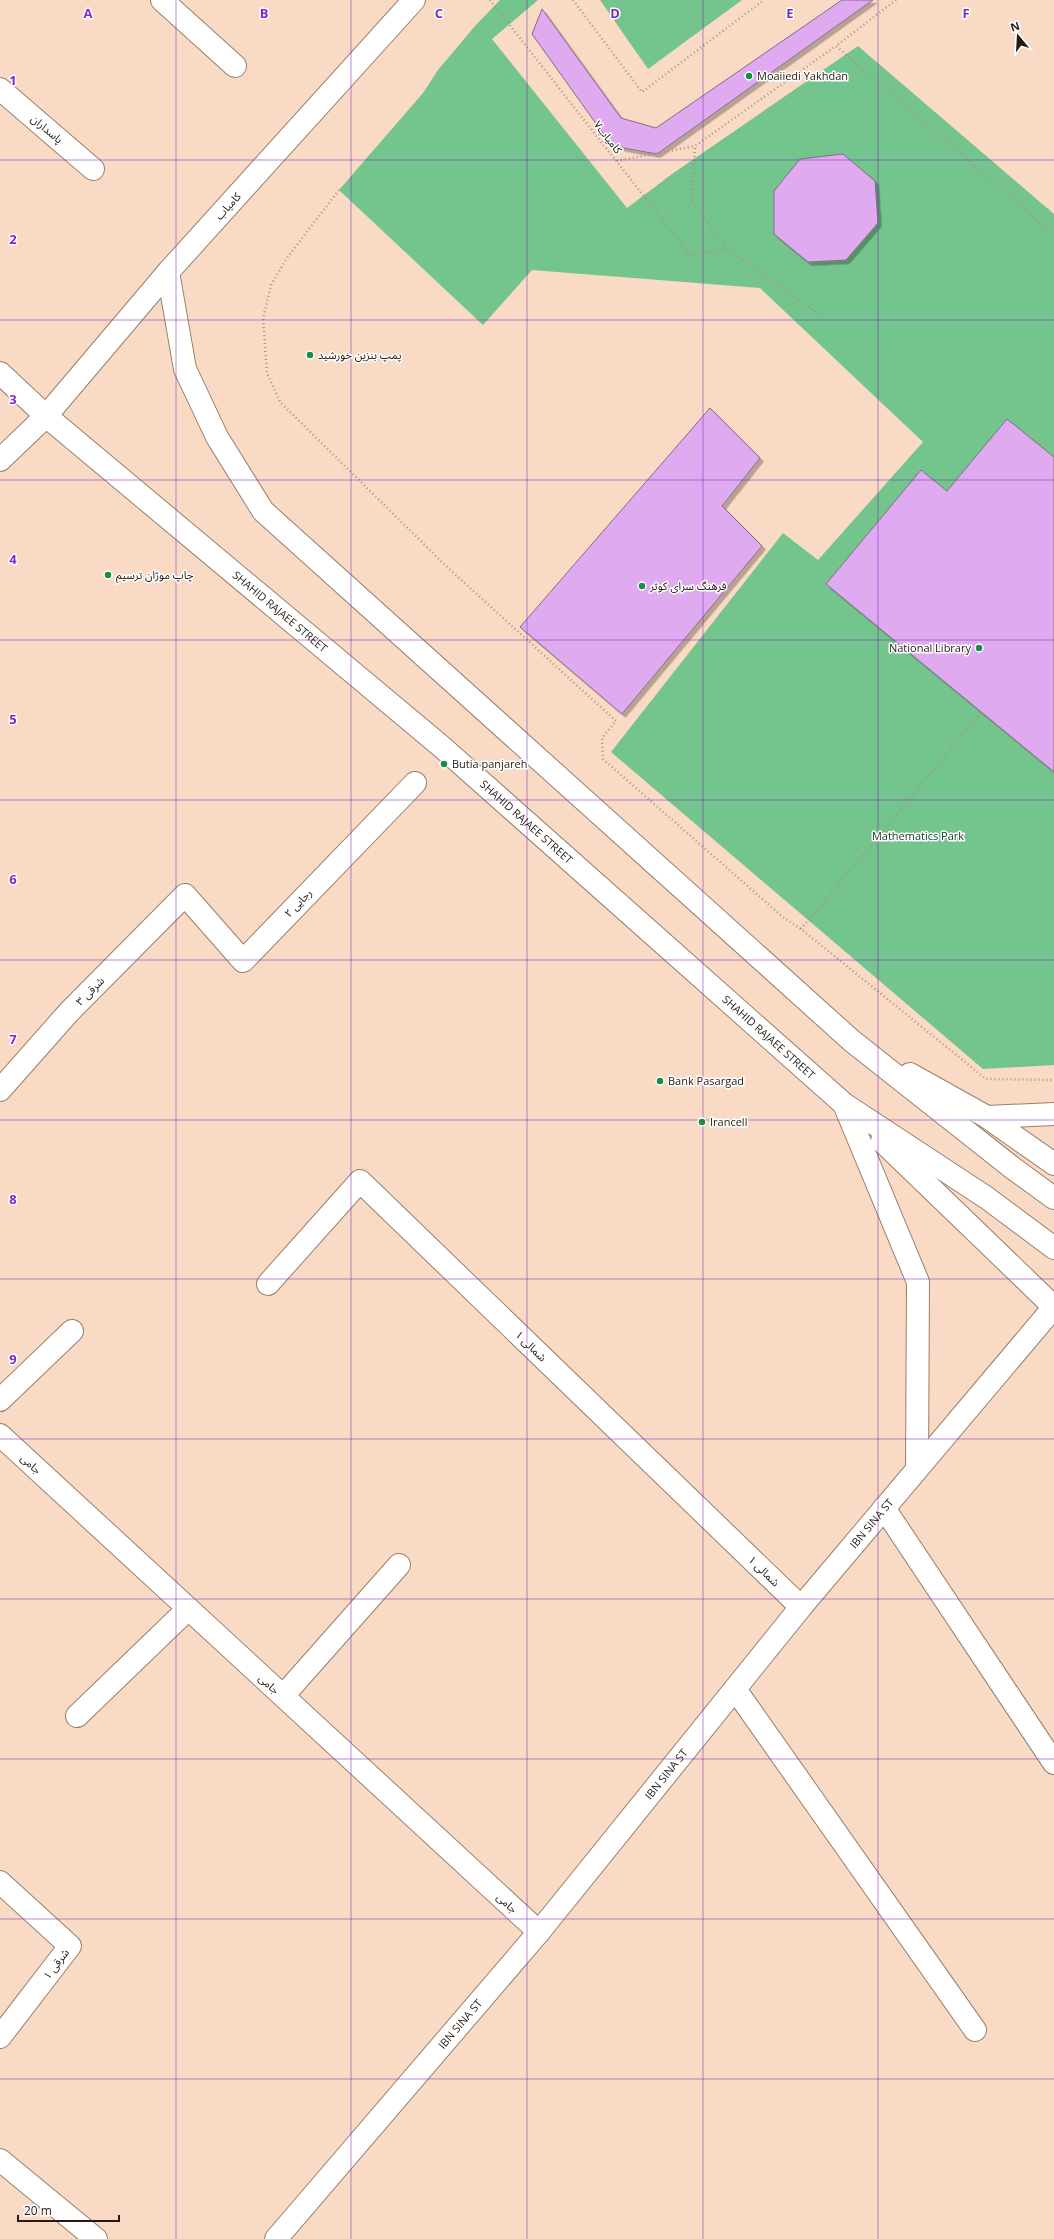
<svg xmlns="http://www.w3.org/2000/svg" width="1054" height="2239" viewBox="0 0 1054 2239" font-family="'Open Sans','Noto Sans Arabic',sans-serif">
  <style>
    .green { fill: #74c48d }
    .building { fill: #dfaaf0; stroke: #806d86; filter: url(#shadow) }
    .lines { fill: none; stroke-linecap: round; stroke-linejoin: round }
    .minor-casing { stroke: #997f6a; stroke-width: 24 }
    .tertiary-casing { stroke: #997f6a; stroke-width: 24 }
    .secondary-casing { stroke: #997f6a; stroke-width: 24 }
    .path { stroke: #aa9483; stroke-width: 2.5; stroke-dasharray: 1 3; stroke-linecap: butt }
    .minor { stroke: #fff; stroke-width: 22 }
    .tertiary { stroke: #fff; stroke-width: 22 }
    .secondary { stroke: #fff; stroke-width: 22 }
    .grid { fill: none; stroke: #7b2cbf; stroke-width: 1; stroke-opacity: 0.55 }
    .poi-dot { fill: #1b8d46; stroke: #fff; stroke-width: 1.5 }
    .labels { text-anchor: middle; stroke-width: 3; stroke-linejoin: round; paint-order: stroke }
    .poi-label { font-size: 11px; fill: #241a12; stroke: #fff; text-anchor: start }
    .street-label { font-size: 11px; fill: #241a12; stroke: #fff }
    .park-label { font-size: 11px; fill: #12351f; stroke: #fff }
    .grid-label { font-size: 13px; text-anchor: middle; font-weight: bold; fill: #7b2cbf; stroke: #fff; stroke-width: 3; stroke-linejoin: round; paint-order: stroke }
  </style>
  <defs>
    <filter id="shadow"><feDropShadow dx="3.5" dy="3.5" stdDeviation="0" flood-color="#0004"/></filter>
  </defs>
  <rect width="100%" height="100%" fill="#f9dbc5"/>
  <path class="green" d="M500,0h38l-46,39 135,169 45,-34 186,-128 196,168v243l-47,-38 -60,72 -26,-21 -95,114 228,188v293l-71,4 -372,-317 172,-219 35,27 105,-118 -163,-154 -228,-18 -49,55 -144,-135 84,-97 15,-23 37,-44z
    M600,0h142l-94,69z"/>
  <path class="building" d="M842,0h31l-216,154 -45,-8 -80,-112 10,-25 79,109 35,10z
    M843,154l32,27 3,42 -32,37 -38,2 -34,-28v-43l26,-32z
    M710,408l50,50 -38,48 40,40 -140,168 -102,-87z
    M1007,419l47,38v315l-228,-188 95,-114 26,21z"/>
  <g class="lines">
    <defs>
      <path id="minor" d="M162,0l73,66
        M0,89l93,80
        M0,1090l69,-78 116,-117 58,66 172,-178
        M268,1284l92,-103 441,426
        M0,1400l72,-69
        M0,1435l539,497
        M884,1508l170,255
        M735,1689l240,341
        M283,1696l116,-131
        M77,1716l111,-107
        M0,1882l70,64 -70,91
        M0,2160l96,79"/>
      <g id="tertiary">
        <path d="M0,460l46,-44"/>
        <path id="s1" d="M276,2239l263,-307 262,-325 253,-300"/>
      </g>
      <g id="secondary">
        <path d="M168,272l17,97 32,68 46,74 589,530 162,128 40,29"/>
        <path id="s2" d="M0,373l46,43 396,331 402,357 143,94 67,50"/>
        <path d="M46,416l122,-144 246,-272"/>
        <path d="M910,1074l77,43 67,47"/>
        <path d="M844,1104l74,178 -1,185"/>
        <path d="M987,1117l67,-3"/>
        <path d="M882,1141l172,166"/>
      </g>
    </defs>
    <use href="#minor" class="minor-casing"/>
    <use href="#tertiary" class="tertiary-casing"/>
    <use href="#secondary" class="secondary-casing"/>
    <path class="path" d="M490,0l200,255 37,-6
      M573,0l69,92 122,-92
      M896,0l-60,46 218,189
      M617,161l78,-15
      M339,190l-52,68 -16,27 -8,34 4,54 13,29 165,163 171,156 -14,17 1,21 181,159 17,11 185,150 68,1
      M819,314l-92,-65 -35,-48 3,-55 141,-100
      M801,929l181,-217"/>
    <use href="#minor" class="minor"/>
    <use href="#tertiary" class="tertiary"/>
    <use href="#secondary" class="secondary"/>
  </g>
  <path class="grid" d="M176,0v2239M351,0v2239M527,0v2239M703,0v2239M878,0v2239M0,160h1054M0,320h1054M0,480h1054M0,640h1054M0,800h1054M0,960h1054M0,1120h1054M0,1279h1054M0,1439h1054M0,1599h1054M0,1759h1054M0,1919h1054M0,2079h1054"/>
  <g class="poi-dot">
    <circle cx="749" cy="76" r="4"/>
    <circle cx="310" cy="355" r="4"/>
    <circle cx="108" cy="575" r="4"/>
    <circle cx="642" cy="586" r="4"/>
    <circle cx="979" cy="648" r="4"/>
    <circle cx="444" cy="764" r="4"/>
    <circle cx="660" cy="1081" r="4"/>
    <circle cx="702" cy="1122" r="4"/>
  </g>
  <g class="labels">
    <g class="poi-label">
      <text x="757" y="80">Moaiiedi Yakhdan</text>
      <text x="318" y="359">پمپ بنزین خورشید</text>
      <text x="116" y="579">چاپ موژان ترسیم</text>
      <text x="650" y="590">فرهنگ سرای کوثر</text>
      <text x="971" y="652" text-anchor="end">National Library</text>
      <text x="452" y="768">Butia panjareh</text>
      <text x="668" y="1085">Bank Pasargad</text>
      <text x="710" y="1126">Irancell</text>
    </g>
    <g class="street-label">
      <text transform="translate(47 129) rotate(40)" y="4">پاسداران</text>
      <text transform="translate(608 137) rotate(52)" y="4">کامیاب۷</text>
      <text transform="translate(228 206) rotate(-48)" y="4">کامیاب</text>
      <text dy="4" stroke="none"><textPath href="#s2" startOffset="368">SHAHID RAJAEE STREET</textPath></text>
      <text dy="4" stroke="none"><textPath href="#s2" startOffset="692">SHAHID RAJAEE STREET</textPath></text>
      <text transform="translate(298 903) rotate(-46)" y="4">رجایی ۲</text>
      <text transform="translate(90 991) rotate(-45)" y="4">شرقی ۳</text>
      <text dy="4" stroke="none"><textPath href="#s2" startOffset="1016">SHAHID RAJAEE STREET</textPath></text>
      <text transform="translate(531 1346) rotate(44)" y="4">شمالی ۱</text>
      <text transform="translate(31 1464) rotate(43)" y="4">جامی</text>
      <text dy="4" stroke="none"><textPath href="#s1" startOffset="931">IBN SINA ST</textPath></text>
      <text transform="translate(764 1571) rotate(44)" y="4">شمالی ۱</text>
      <text transform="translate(269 1684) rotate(43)" y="4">جامی</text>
      <text dy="4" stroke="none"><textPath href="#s1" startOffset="607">IBN SINA ST</textPath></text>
      <text transform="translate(507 1903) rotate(43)" y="4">جامی</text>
      <text transform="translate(56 1964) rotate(-53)" y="4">شرقی ۱</text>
      <text dy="4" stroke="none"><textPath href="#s1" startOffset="283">IBN SINA ST</textPath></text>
    </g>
    <g class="park-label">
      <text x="918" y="840">Mathematics Park</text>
    </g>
  </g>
  <g class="grid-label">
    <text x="88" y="18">A</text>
    <text x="264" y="18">B</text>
    <text x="439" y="18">C</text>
    <text x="615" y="18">D</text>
    <text x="790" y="18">E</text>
    <text x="966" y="18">F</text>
    <text x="13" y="85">1</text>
    <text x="13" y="244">2</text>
    <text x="13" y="404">3</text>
    <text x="13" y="564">4</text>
    <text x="13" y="724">5</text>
    <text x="13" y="884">6</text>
    <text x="13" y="1044">7</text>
    <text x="13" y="1204">8</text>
    <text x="13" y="1364">9</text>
  </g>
  <g transform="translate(1018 36) rotate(342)" stroke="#ffffff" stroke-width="3" paint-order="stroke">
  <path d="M0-3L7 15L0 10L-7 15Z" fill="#241a12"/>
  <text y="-6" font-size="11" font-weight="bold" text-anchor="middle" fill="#241a12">N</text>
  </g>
  <path d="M18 2215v6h101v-6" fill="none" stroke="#241a12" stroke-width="2"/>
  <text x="24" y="2215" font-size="12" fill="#241a12" stroke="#ffffff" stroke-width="3" paint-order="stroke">20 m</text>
</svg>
